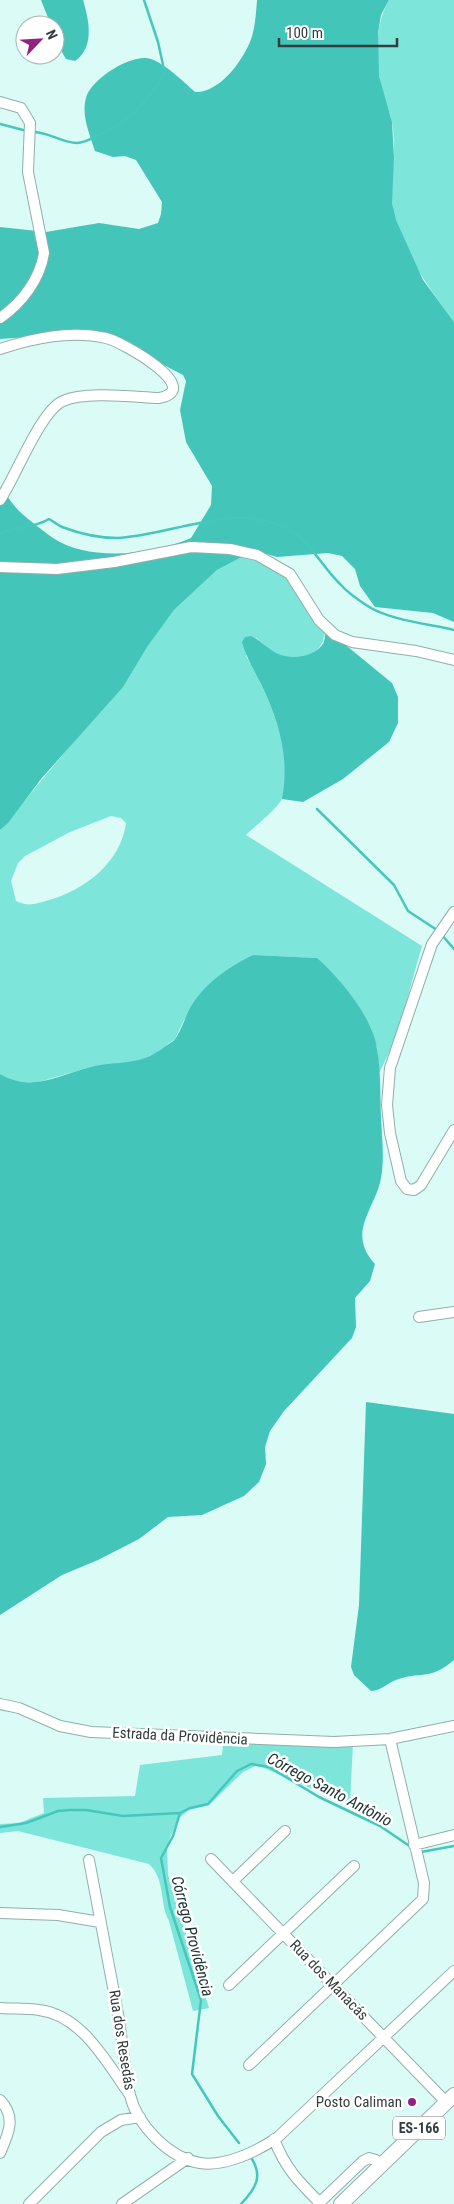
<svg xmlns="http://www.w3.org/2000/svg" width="454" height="2204" viewBox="0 0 454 2204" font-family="'Roboto Condensed',sans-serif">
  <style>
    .green { fill: #7de5da; fill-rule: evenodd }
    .forest { fill: #43c5ba }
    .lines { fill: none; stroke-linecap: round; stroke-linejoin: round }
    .stream { stroke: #45c7bc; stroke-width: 2.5 }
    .minor-casing { stroke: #90afab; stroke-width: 12 }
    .major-casing { stroke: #90afab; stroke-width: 16 }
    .minor { stroke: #fff; stroke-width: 10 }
    .major { stroke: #fff; stroke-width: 14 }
    .poi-dot { fill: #95217f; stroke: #fff; stroke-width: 2 }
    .labels { text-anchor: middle; stroke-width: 5; stroke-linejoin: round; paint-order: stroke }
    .shield { fill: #fff; stroke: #707978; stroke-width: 1 }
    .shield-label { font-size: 14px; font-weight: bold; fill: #323f3e }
    .street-label { font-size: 15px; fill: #323f3e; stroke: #fff }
    .poi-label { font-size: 15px; fill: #323f3e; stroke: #fff; text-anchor: end }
    .water-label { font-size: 16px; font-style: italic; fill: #1d3330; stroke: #fff }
  </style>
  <rect width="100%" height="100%" fill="#dafbf6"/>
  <path class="green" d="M389,0h65v322c-23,-31 -60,-81 -62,-121 -1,-26 5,-53 0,-79 -2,-10 -7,-20 -10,-30 -7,-30 -8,-65 7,-92z
    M260,552c23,19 48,35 61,63 12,24 -5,47 -33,43 -12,-2 -23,-13 -32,-20l-10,18c18,29 55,111 36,143 -7,12 -26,26 -36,36l176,111c-13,43 -21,87 -43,127l-2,-26 -60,-89 -64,-3 -69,65 -9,19 -19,14 -22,10 -43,4 -56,16 -23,-2 -12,-7v-244l91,-109 83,-111 43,-40 23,-12zM111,816l10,2 5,5c-5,39 -41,67 -77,77 -13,4 -21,7 -33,1l-5,-20 7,-18 7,-7 45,-24z
    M224,1736l129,6 -3,63 -93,-40 -14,7 -34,33 -20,5 -11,9 -11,26 1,30 41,133 -16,3 -24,-90c-10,-18 -3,-41 -20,-57l-131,-33 -18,2v-9l19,-1 25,-10 -1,-15 92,-2 5,-31 82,-10z"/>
  <path class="forest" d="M41,0h42c6,20 12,47 -8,61l-9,-2c-7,-12 -11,-20 -11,-34h-4z
    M257,0h132l-8,15 -3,18 1,43 13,46 2,36 -2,45 4,17 27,60 31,42v300l-21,-9 -58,-6 -15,-21 -5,-17 -13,-13 -14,-3 -51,4 -17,-5 -20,6 -23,12 -43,40 -27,37 -24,40 -82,92 -33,44 -8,7v-343c7,8 12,17 19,24 10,9 23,19 34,27 35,24 100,17 138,0l20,-33 1,-19 -26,-44 -6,-32 6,-29 -3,-6 -42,-22 -60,-20 -81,6v-112l46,5 53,-9 40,6 19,-6 3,-9 1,-12 -26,-42 -11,-4 -12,1 -18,-6c-5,-16 -14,-35 -9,-53 5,-19 46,-45 65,-39 13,4 33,23 44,33 24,1 46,-29 55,-50 5,-12 6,-28 7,-42z
    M326,629l66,54 6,14v26l-9,19 -46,37 -40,23 -21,-3c8,-42 -3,-77 -21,-115 -7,-14 -15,-27 -19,-42l3,-5 6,-1c9,4 16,12 25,17 14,7 37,5 47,-9 2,-3 2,-10 3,-15z
    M253,955l64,3c23,20 56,60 60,91 4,22 3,46 4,69 1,21 4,44 -1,65 -9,31 -32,51 -5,81l-5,17 -15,17 1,29 -4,11 -68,73 -14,20 -5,16 1,17 -7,18 -15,14 -42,19 -34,2 -29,22 -41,21 -36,15 -62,40v-541c32,19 58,1 91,-7 28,-7 46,0 72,-19 3,-3 9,-5 12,-9 6,-8 10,-21 15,-31 15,-25 37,-40 63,-53z
    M366,1402l88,12v246c-24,21 -35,11 -58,20 -10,4 -14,10 -25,11l-17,-16 -3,-8 8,-62z"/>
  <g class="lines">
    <path class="stream" d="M0,124l27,7
      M33,132c16,0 29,11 44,11 8,0 15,-5 22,-8 32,-14 47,-32 66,-61l-7,-32 -14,-42
      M0,534c17,-9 33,-5 49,-15 4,2 8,6 13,8 16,6 38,11 55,11 47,-2 104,-29 150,-17 40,9 47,37 73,63 7,8 17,15 26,21 22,15 63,19 88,25
      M317,809l77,76 14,26 29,19
      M441,934l13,15
      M180,1813l-7,23 -12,22 9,49 31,93 -9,74 26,42 21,27
      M0,1827l26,-4 32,-12 12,-1h16l37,6 57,-3 10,-5 18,-4 29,-33 14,-7 18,3 50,30 61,29 31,21
      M421,1852l33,-6
      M241,2204c15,-16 23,-28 9,-48"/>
    <defs>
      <path id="minor" d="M0,102l21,6 9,15 -2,49 16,81c-4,26 -22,50 -44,65
        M0,349c34,-11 70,-19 106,-11 15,3 100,51 53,60 -26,-1 -73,-7 -96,3 -22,9 -48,77 -63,99
        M0,567l57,2 57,-7 77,-15 39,2 27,6 33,19 29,46 16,15 17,7 64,9 38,9
        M454,912l-22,32 -42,124 -3,37 3,28 11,48 6,8 7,1 7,-5 33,-55
        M419,1317l35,-5
        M0,1704l19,4 41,18 31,6 243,10 56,-3 64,-13
        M414,1845l40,-10
        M211,1859l235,243
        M89,1860c9,49 19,99 28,149 6,28 6,58 13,86 7,30 39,63 70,68 25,4 58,-12 78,-26l176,-166
        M233,1881l52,-50
        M0,1913l58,2 42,7
        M229,1985l125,-119
        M0,2008c13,1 26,0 39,2 43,5 68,53 91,85
        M249,2065l174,-166 1,-16 -34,-144
        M0,2100c17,17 8,35 0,53
        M274,2139c11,29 25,43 46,64
        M29,2204l72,-72 20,-12 19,-3
        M122,2204l66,-46
        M318,2204l45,-43 6,-3 7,2 6,5"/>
      <path id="major" d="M341,2204l113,-109"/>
    </defs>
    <use href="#minor" class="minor-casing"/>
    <use href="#major" class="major-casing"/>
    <use href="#minor" class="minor"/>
    <use href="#major" class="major"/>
  </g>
  <circle class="poi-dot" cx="412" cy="2102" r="5"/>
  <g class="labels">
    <rect class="shield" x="393" y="2116.5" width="52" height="23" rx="4"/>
    <g class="shield-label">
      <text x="419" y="2133">ES-166</text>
    </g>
    <g class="street-label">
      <text transform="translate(180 1736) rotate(3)" y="5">Estrada da Providência</text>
      <text transform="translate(329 1980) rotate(46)" y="5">Rua dos Manacás</text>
      <text transform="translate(122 2040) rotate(81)" y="5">Rua dos Resedás</text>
    </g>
    <g class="poi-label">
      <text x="402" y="2107">Posto Caliman</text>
    </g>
    <g class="water-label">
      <text transform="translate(330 1789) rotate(28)" y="6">Córrego Santo Antônio</text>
      <text transform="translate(193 1936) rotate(75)" y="6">Córrego Providência</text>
    </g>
  </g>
  <g transform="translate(40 40) rotate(65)"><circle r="24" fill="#ffffff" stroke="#adb2b2"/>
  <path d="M0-4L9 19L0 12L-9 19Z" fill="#95217f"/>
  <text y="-8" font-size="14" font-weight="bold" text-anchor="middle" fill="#323f3e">N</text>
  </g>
  <path d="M279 38v8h118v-8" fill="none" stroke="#323f3e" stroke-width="2.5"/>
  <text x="286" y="38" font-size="15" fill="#323f3e" stroke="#ffffff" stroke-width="4" paint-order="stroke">100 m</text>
</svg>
